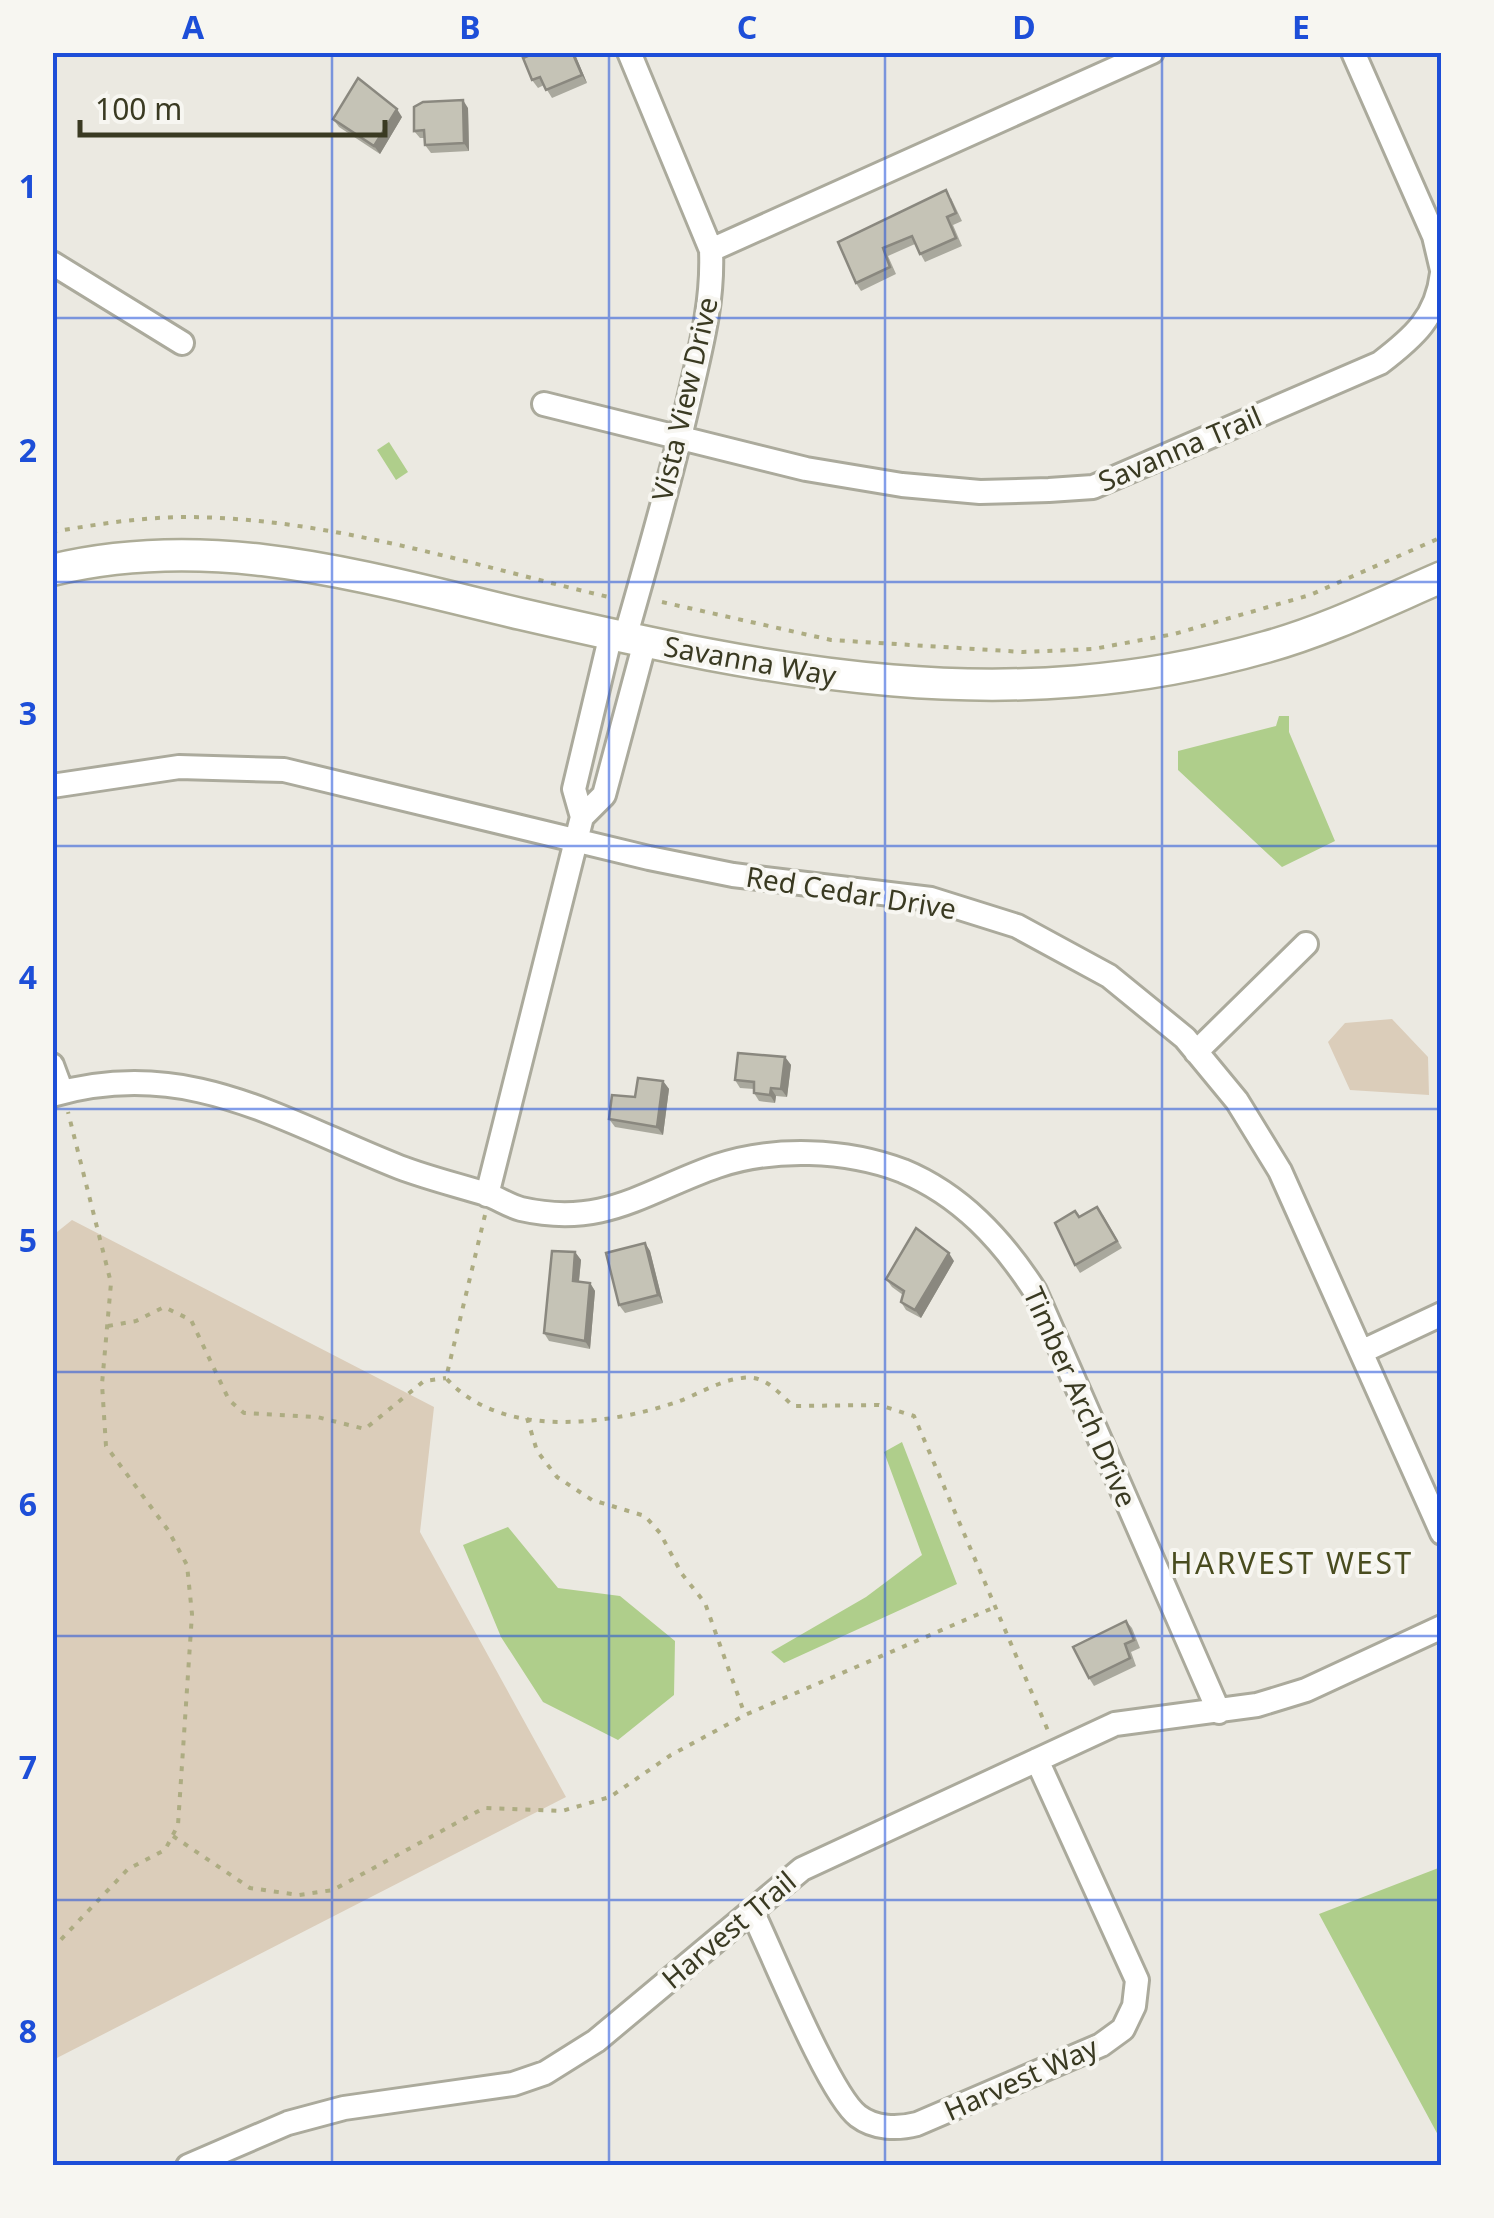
<svg xmlns="http://www.w3.org/2000/svg" width="1494" height="2218" viewBox="0 0 1494 2218" font-family="'Noto Sans',sans-serif">
  <style>
    .green { fill: #dbcdba }
    .water { fill: #afce8b }
    .lines { fill: none; stroke-linecap: round; stroke-linejoin: round }
    .street-casing { stroke: #abaa9c; stroke-width: 28 }
    .secondary-casing { stroke: #adac97; stroke-width: 35 }
    .path { stroke: #adac82; stroke-width: 4; stroke-dasharray: 5 8; stroke-linecap: butt }
    .street { stroke: #fff; stroke-width: 22 }
    .secondary { stroke: #fff; stroke-width: 30 }
    .wall { fill: #a9a89d }
    .shaded-wall { fill: #8a887f }
    .building { fill: #c5c3b6; stroke: #8a887f; stroke-width: 2.5 }
    .grid { fill: none; stroke: #1d4ed8; stroke-width: 2.5; stroke-opacity: 0.55 }
    .labels { text-anchor: middle; stroke-width: 8; stroke-linejoin: round; paint-order: stroke }
    .street-label { font-size: 28px; fill: #3a3a22; stroke: #f7f6f1 }
    .neighbourhood-label { font-size: 30px; letter-spacing: 2.5px; fill: #494c1f; stroke: #f7f6f1 }
    .neatline { fill: none; stroke: #1d4ed8; stroke-width: 4 }
    .grid-label { font-size: 32px; text-anchor: middle; font-weight: bold; fill: #1d4ed8 }
  </style>
  <rect width="100%" height="100%" fill="#ebe9e1"/>
  <path class="green" d="M1392,1019l36,38 1,38 -79,-5 -22,-48 17,-19z
    M72,1220l362,187 -14,125 146,265 -513,263 -1,-824z"/>
  <path class="water" d="M389,442l19,30 -12,8 -19,-30z
    M1279,716h10v16l46,109 -53,26 -104,-97v-19l98,-25z
    M902,1442l55,142 -173,79 -13,-11 95,-55 56,-42 -38,-103z
    M508,1527l50,61 62,8 55,45 -1,54 -56,45 -75,-38 -42,-65 -38,-92z
    M1441,1867l1,266 -4,2 -119,-221z"/>
  <g class="lines">
    <defs>
      <path id="street" d="M1353,52l81,184 8,34
        M711,250l441,-198
        M52,263l130,80
        M544,404l262,65 96,16 78,7 69,-2 44,-3 287,-124c34,-26 57,-46 62,-90
        M625,638c24,-84 48,-168 67,-252 11,-47 21,-88 19,-136l-82,-198
        M52,786l127,-19 105,3 365,88 84,17 198,24 86,27 92,50 76,62 52,63 43,70 162,362
        M582,817l22,-22 41,-153
        M1196,1052l110,-108
        M52,1065l10,27
        M52,1095c134,-39 228,25 347,72 29,11 58,18 87,27 12,4 23,12 35,15 83,19 124,-18 196,-43 56,-19 129,-17 186,5 58,24 99,69 132,120l184,421
        M487,1195l95,-378 -8,-28 37,-155
        M1361,1352l81,-38
        M752,1911c20,41 77,183 106,205 17,13 40,13 59,8l184,-79 22,-16 11,-23 3,-26 -100,-220
        M188,2166l100,-43 56,-15 169,-24 32,-11 51,-32 206,-172 313,-145 142,-19 49,-15 136,-63"/>
      <path id="secondary" d="M52,570c162,-39 312,7 469,44 256,59 485,107 745,33 61,-17 118,-45 176,-70"/>
    </defs>
    <use href="#street" class="street-casing"/>
    <use href="#secondary" class="secondary-casing"/>
    <path class="path" d="M52,532c46,-8 90,-15 136,-15 144,1 286,49 425,81
      M662,602l169,38 192,12 70,-3 81,-15 136,-39 132,-58
      M485,1215l-39,163c55,62 163,47 231,24 20,-7 43,-22 65,-24 22,-4 36,14 51,28l86,-1 35,11 135,317
      M108,1326l28,-5 28,-14 27,13 38,80 15,13 73,4 48,12 59,-48 22,-3
      M527,1418l10,33 20,26 35,23 53,16 15,17 22,41 23,29 40,112
      M173,1836l77,52 49,7 34,-5 151,-82 78,3 48,-14 61,-42 74,-40 250,-108
      M52,1949l76,-80 37,-19 13,-25 14,-211 -5,-49 -19,-35 -62,-84 -4,-62 9,-101 -43,-171"/>
    <use href="#street" class="street"/>
    <use href="#secondary" class="secondary"/>
  </g>
  <path class="wall" d="M574,52l13,31 -35,15 -8,-13 -6,3 -6,-8z
    M468,108l1,43 -38,2 -6,-8v-7h-5l-6,-7z
    M402,117l-22,37 -41,-27 -6,-8z
    M951,198l11,23 -9,4 9,21 -37,16 -10,-18 -27,12 8,18 -35,17 -5,-8 -18,-41z
    M785,1057l6,8 -4,32 -11,-1 -1,7 -16,-2 -5,-8v-4l-14,-1 -5,-8z
    M663,1081l6,8 -6,46 -48,-8 -6,-8 26,-22z
    M1103,1215l19,33 -42,25 -5,-8 4,-48z
    M645,1243l5,8 13,52 -38,10 -6,-8z
    M575,1252l6,8 -2,22 11,1 5,8 -5,58 -41,-8 -5,-8z
    M954,1261l-33,57 -15,-8 -5,-8 2,-7 -11,-8 -6,-8z
    M1126,1621l6,7 8,20 -9,4 5,14 -42,20 -5,-8z"/>
  <path class="shaded-wall" d="M572,52h2l13,31 -5,-8z
    M463,100l5,8 1,43 -5,-8z
    M397,109l5,8 -22,37 -6,-8z
    M785,1057l6,8 -4,32 -6,-8z
    M663,1081l6,8 -6,46 -6,-8z
    M771,1088l5,8 -1,7 -5,-8z
    M645,1243l5,8 13,52 -5,-8z
    M575,1252l6,8 -3,29 -5,-8z
    M949,1253l5,8 -33,57 -6,-8z
    M590,1283l5,8 -5,58 -5,-8z"/>
  <path class="building" d="M529,52h43l10,23 -36,15 -6,-13 -8,3 -9,-22 7,-3z
    M358,78l39,31 -23,37 -41,-27z
    M463,100l1,43 -39,2 -1,-15 -10,1v-24l9,-5z
    M946,190l10,23 -9,4 9,21 -36,16 -8,-18 -29,12 7,19 -34,16 -18,-41z
    M738,1053l47,4 -4,32 -10,-1 -1,7 -16,-2v-11l-19,-2z
    M638,1078l25,3 -6,46 -48,-8 3,-24 23,2z
    M1097,1207l20,34 -42,24 -20,-42 20,-12 4,6z
    M916,1228l33,25 -34,57 -14,-8 3,-11 -18,-12z
    M645,1243l13,52 -39,10 -13,-52z
    M552,1251l23,1 -2,29 17,2 -5,58 -41,-8z
    M1126,1621l8,19 -9,4 5,14 -41,20 -16,-31z"/>
  <path class="grid" d="M332,52v2114M609,52v2114M885,52v2114M1162,52v2114M52,318h1390M52,582h1390M52,846h1390M52,1109h1390M52,1372h1390M52,1636h1390M52,1900h1390"/>
  <g class="labels">
    <g class="street-label">
      <text transform="translate(685 399) rotate(-77)" y="10">Vista View Drive</text>
      <text transform="translate(1180 449) rotate(-23)" y="10">Savanna Trail</text>
      <text transform="translate(750 661) rotate(10)" y="10">Savanna Way</text>
      <text transform="translate(851 893) rotate(9)" y="10">Red Cedar Drive</text>
      <text transform="translate(1080 1397) rotate(66)" y="10">Timber Arch Drive</text>
      <text transform="translate(729 1930) rotate(-40)" y="10">Harvest Trail</text>
      <text transform="translate(1021 2079) rotate(-24)" y="10">Harvest Way</text>
    </g>
    <g class="neighbourhood-label">
      <text x="1292" y="1574">HARVEST WEST</text>
    </g>
  </g>
  <rect width="1494" height="2218" fill="none" stroke="#f7f6f1" stroke-width="110"/>
  <path d="M80 120v15h305v-15" fill="none" stroke="#3a3a22" stroke-width="5"/>
  <text x="95" y="120" font-size="30" fill="#3a3a22" stroke="#f7f6f1" stroke-width="8" paint-order="stroke">100 m</text>
  <rect x="55" y="55" width="1384" height="2108" class="neatline"/>
  <g class="grid-label">
    <text x="193" y="39">A</text>
    <text x="470" y="39">B</text>
    <text x="747" y="39">C</text>
    <text x="1024" y="39">D</text>
    <text x="1301" y="39">E</text>
    <text x="28" y="198">1</text>
    <text x="28" y="462">2</text>
    <text x="28" y="725">3</text>
    <text x="28" y="989">4</text>
    <text x="28" y="1252">5</text>
    <text x="28" y="1516">6</text>
    <text x="28" y="1779">7</text>
    <text x="28" y="2043">8</text>
  </g>
</svg>
